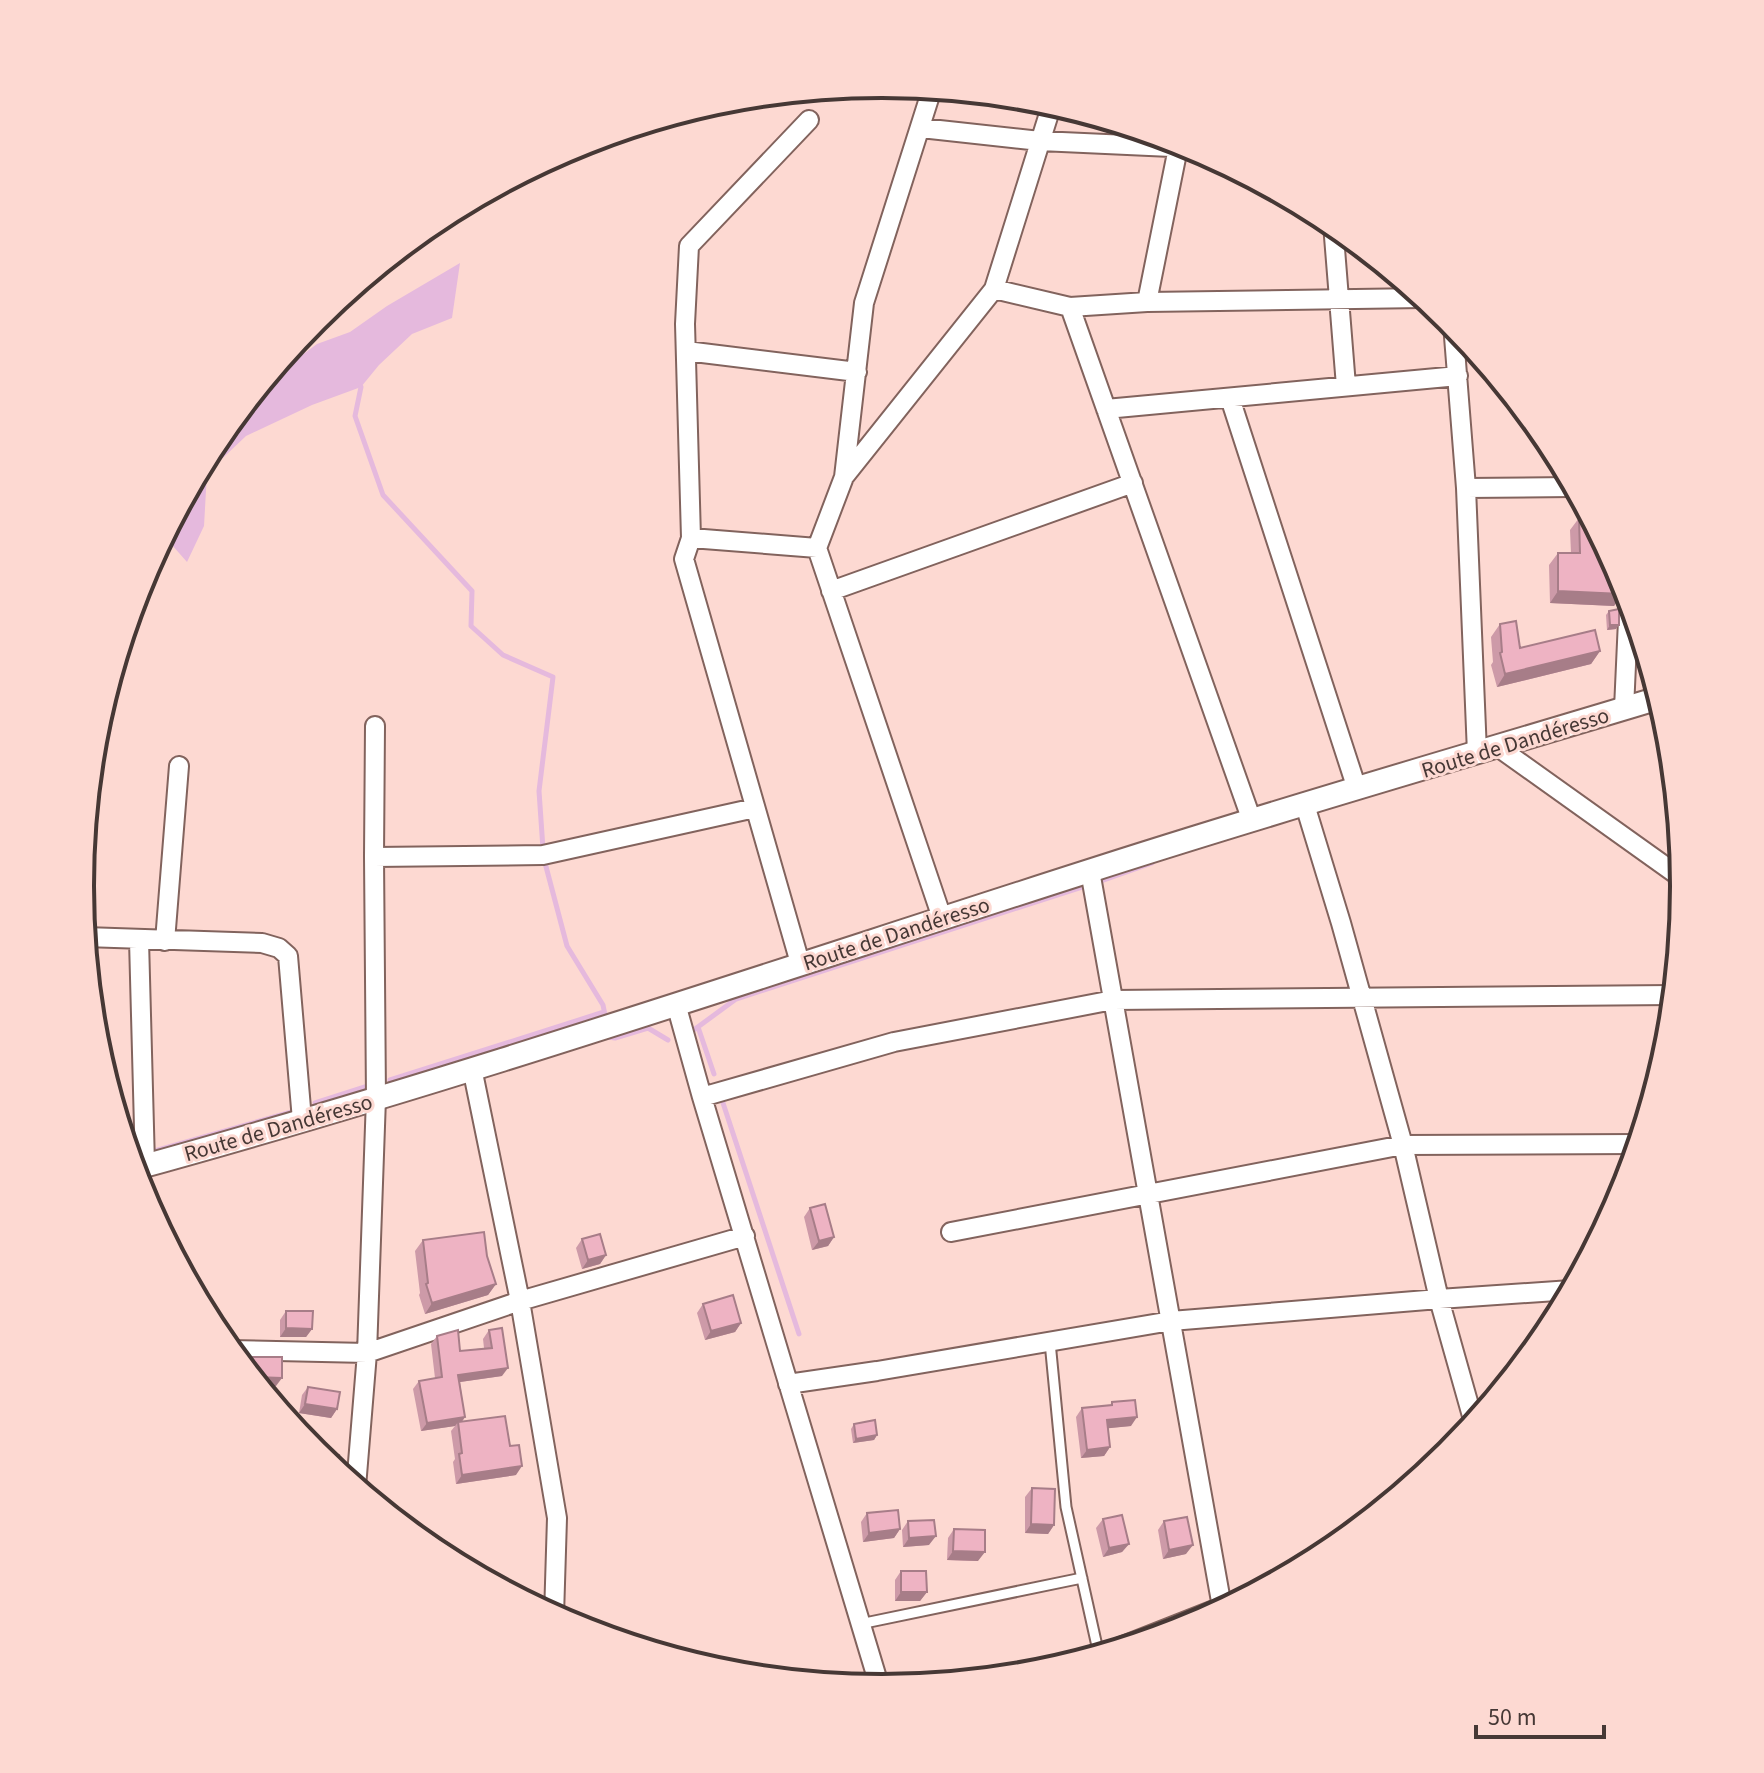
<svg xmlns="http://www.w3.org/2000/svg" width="1764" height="1773" viewBox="0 0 1764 1773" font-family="'Source Sans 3',sans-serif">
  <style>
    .water { fill: #e5b9dd }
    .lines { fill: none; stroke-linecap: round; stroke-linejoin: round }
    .stream { stroke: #e5b9dd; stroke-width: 5 }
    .service-casing { stroke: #82635d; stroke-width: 13 }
    .minor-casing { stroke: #82635d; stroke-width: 22 }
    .tertiary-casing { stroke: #82635d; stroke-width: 26 }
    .service { stroke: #fff; stroke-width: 9 }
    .minor { stroke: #fff; stroke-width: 18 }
    .tertiary { stroke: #fff; stroke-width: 22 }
    .wall { fill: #cd9aa8 }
    .shaded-wall { fill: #a77d88 }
    .building { fill: #eeb3c3; stroke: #a77d88; stroke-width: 2 }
    .labels { text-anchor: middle; stroke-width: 6; stroke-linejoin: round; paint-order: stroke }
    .street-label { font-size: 22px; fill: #463835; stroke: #fdd9d2 }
    .rim { fill: none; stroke: #463835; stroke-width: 4 }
  </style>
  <rect width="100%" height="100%" fill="#fdd9d2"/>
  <path class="water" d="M460,263l-8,55 -40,16 -33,31 -18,22 -49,18 -66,31 -39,37 -3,53 -17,36 -23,-26 51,-95 45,-55 57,-42 33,-12 37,-26z"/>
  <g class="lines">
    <path class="stream" d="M361,387l-6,29 28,79 89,96 -1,35 32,29 50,22 -14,114 4,58
      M544,859l23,87 36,59 3,15
      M1101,881l51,-18
      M698,1027l16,47
      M691,1032l45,-33 346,-112
      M608,1037l7,1 33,-10 20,12
      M390,1080l214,-68
      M315,1103l53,-17
      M723,1103l76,231
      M151,1152l144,-41"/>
    <defs>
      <path id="service" d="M1050,1342l16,165 33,148
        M860,1624l222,-46"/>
      <path id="minor" d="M932,89l-68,214 -20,174 150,-188 76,18
        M921,128l119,13 153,7
        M1333,224l13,162
        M994,289l58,-185
        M1147,302l32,-159
        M1453,324l13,164 11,265
        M686,351l171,21
        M1230,398l127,391
        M1106,409l352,-33
        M844,477l-27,71 125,370
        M1466,488l107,-1
        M691,538l-6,-214 4,-78 120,-126
        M831,591l302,-108
        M1624,709l5,-111
        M1498,747l185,132
        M1305,805l36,118 62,222 36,154 35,124
        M1252,821l-182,-514 77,-5 276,-4
        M374,857l169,-2 212,-47
        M1090,871l132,736
        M85,937l177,6 17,5 9,8 14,164
        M139,940l6,225
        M165,941l14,-175
        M800,963l-116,-404 7,-21 126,10
        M676,1004l26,93 178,591
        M472,1068l48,233 37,217 -3,98
        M702,1097l192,-55 219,-42 560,-5
        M951,1232l452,-87 235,-1
        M230,1350l137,3 153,-52 225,-65
        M788,1384l89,-13 294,-50 268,-22 132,-9
        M356,1487l11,-134 9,-255 -2,-241 1,-131
        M1100,1655l142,-56"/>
      <path id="tertiary" d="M133,1169c320,-88 635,-195 950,-296 191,-62 384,-117 576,-175"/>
    </defs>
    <use href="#service" class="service-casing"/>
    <use href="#minor" class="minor-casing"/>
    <use href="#tertiary" class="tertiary-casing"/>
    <use href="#service" class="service"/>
    <use href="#minor" class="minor"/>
    <use href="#tertiary" class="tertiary"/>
  </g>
  <path class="wall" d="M1579,518l43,76 -8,12 -64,-3 -1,-38 9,-12h13l-1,-23z
    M1609,611l7,18 -9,1 -1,-15z
    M1500,624l20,24 80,3 -9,13 -94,23 -6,-22 2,-3 -2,-25z
    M810,1208l24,29 -6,9 -16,4 -8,-33z
    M582,1239l24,16 -6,9 -18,5 -6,-21z
    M423,1240l64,16 9,28 -8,11 -63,19 -6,-19 1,-2 -5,-42z
    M703,1304l38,19 -6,9 -30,8 -8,-27z
    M286,1311l26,18 -6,8h-26v-17z
    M489,1330l13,46 -42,6 5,35 -3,5 48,24 6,29 -60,9 -3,-22 2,-3 -4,-28 4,-5 -34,5 -8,-42 6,-8 16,-3 -4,-34 6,-8 23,15 24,-3 -1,-9z
    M248,1357l28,29h-16l-18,-21z
    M308,1387l29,22 -6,9 -32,-5 3,-18z
    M1112,1402l19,24 -23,2 2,19 -6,9 -23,2 -5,-41 6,-9 28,-3z
    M854,1424l23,11 -3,5 -21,3 -2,-14z
    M1032,1488l22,37 -6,9 -23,-1v-36z
    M867,1513l33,16 -6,9 -31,4 -2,-20z
    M1103,1519l26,25 -7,8 -19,5 -7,-29z
    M908,1521l21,24 -26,2 -1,-17z
    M1164,1521l22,33 -23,5 -5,-29z
    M954,1529l24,32 -31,-1 1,-22z
    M901,1571l26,21 -7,9h-25v-21z"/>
  <path class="shaded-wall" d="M1558,591l64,3 -8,12 -64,-3z
    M1610,625h9l-3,4 -9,1z
    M1600,651l-9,13 -94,23 8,-13z
    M834,1237l-6,9 -16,4 7,-9z
    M606,1255l-6,9 -18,5 6,-9z
    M496,1284l-8,11 -63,19 7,-11z
    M741,1323l-6,9 -30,8 6,-9z
    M286,1328l26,1 -6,8h-26z
    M508,1368l-6,8 -49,7 5,-8z
    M252,1377l30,1 -6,8h-16z
    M305,1404l32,5 -6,9 -32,-5z
    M465,1417l-6,8 -1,-3 -3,4 -34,5 6,-8z
    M1137,1417l-6,9 -30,3 6,-9z
    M877,1435l-3,5 -21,3 3,-4z
    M1110,1447l-6,9 -23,2 6,-8z
    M522,1466l-6,9 -60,9 6,-9z
    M1031,1524l23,1 -6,9 -23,-1z
    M900,1529l-6,9 -31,4 6,-9z
    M936,1536l-7,9 -26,2 6,-9z
    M1129,1544l-7,8 -19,5 6,-9z
    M1193,1545l-7,9 -23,5 6,-9z
    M953,1551l32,1 -7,9 -31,-1z
    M901,1592h26l-7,9h-25z"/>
  <path class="building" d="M1579,518h11l32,61v15l-64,-3v-38h22z
    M1619,609v16h-9l-1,-14z
    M1516,621l4,27 75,-18 5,21 -95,23 -5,-21 2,-1 -2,-28z
    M825,1204l9,33 -15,4 -9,-33z
    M484,1232l3,24 9,28 -64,19 -6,-19 2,-1 -5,-43z
    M600,1234l6,21 -18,5 -6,-21z
    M733,1295l8,28 -30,8 -8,-27z
    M286,1311h27l-1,18 -26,-1z
    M502,1328l6,40 -50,7 7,42 -38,6 -8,-42 23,-4 -5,-41 21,-6 2,21 32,-3 -3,-18z
    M248,1357h34v21l-30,-1 -4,-5z
    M308,1387l32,5 -3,17 -32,-5z
    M1135,1400l2,17 -30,3 3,27 -23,3 -5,-42 30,-3v-3z
    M505,1416l5,30 9,-1 3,21 -60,9 -3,-21 3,-1 -4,-31z
    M875,1420l2,15 -21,4 -2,-15z
    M309,1447l30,8 -4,13 -4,-1 -16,-14z
    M1032,1488l23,1 -1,36 -23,-1z
    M898,1510l2,19 -31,4 -2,-20z
    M1122,1515l7,29 -20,4 -6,-29z
    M1187,1517l6,28 -24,5 -5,-29z
    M934,1520l2,16 -27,2 -1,-17z
    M954,1529l31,1v22l-32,-1z
    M901,1571h25l1,21h-26z
    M1096,1652l2,3 -31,9z"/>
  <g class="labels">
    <g class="street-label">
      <text transform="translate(1515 742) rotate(-17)" y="8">Route de Dandéresso</text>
      <text transform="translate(896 933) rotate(-18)" y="8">Route de Dandéresso</text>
      <text transform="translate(278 1127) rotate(-16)" y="8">Route de Dandéresso</text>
    </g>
  </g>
  <path d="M0 0H1764V1773H0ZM94 886a788 788 0 1 1 1576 0a788 788 0 1 1-1576 0Z" fill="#fdd9d2" fill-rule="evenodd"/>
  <path class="rim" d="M94 886a788 788 0 1 1 1576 0a788 788 0 1 1-1576 0Z"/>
  <path d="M1476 1725v12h128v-12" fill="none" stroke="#463835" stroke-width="4"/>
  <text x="1488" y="1725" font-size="24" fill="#463835" stroke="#fdd9d2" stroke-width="6" paint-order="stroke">50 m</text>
</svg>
